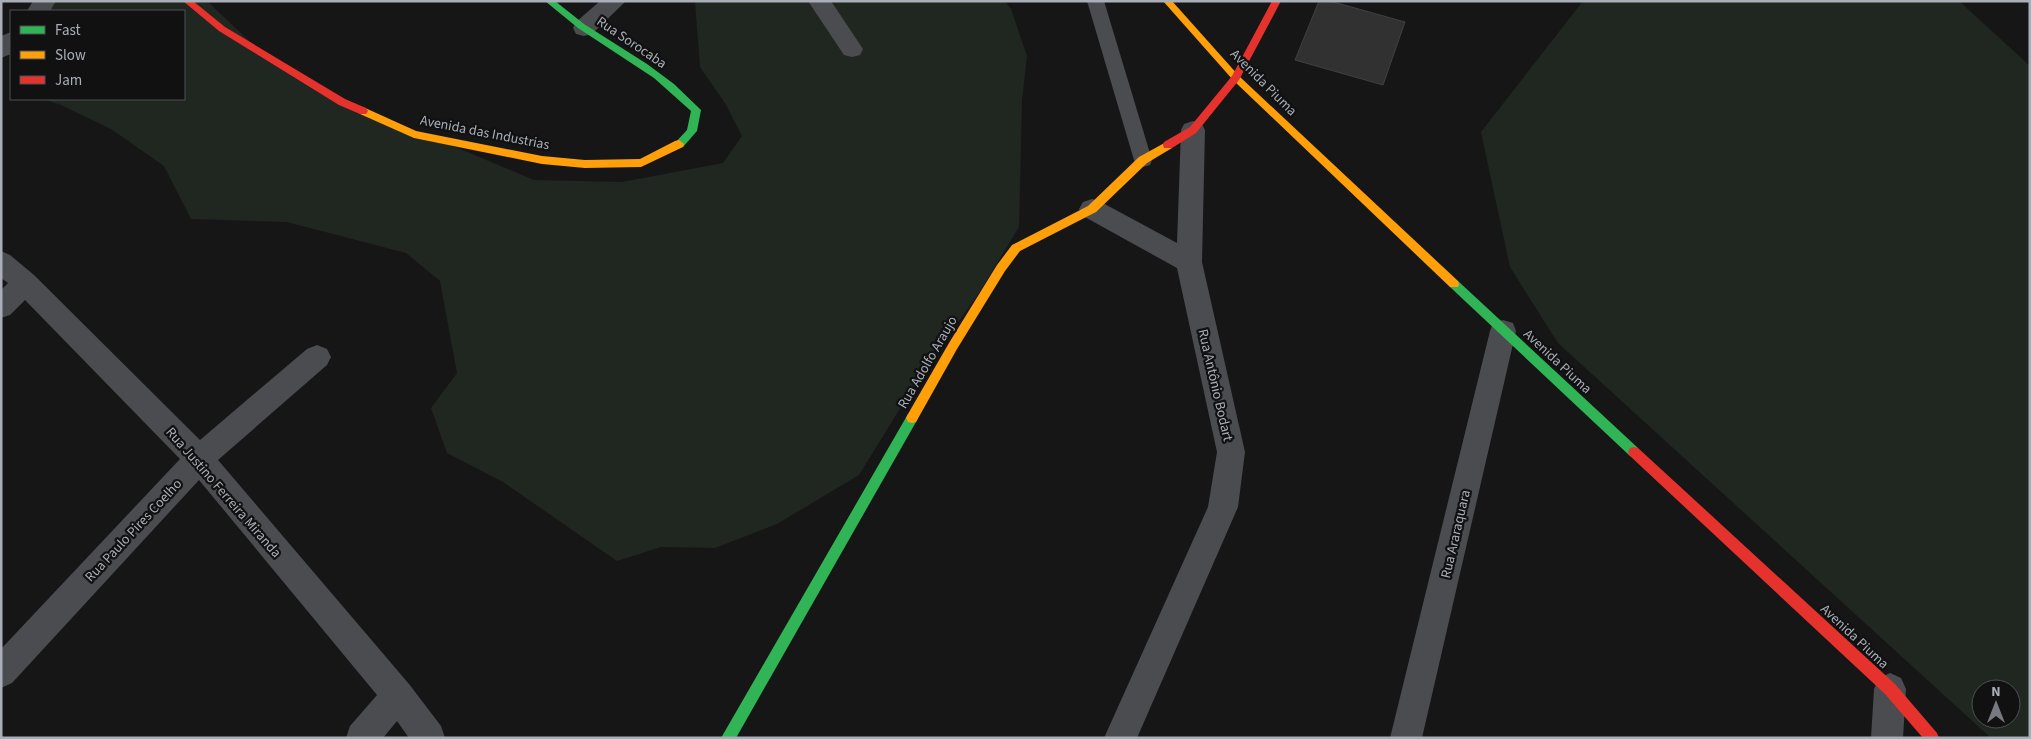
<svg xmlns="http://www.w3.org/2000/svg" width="2031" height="739" viewBox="0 0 2031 739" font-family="'Source Sans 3',sans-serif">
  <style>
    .green { fill: #202721; fill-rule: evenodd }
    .building { fill: #313132; stroke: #3f4043 }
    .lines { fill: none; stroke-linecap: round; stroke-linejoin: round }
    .lane { fill: #4b4c4f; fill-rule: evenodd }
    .street { fill: #4b4c4f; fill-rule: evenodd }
    .fast { fill: #30b455; fill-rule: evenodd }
    .slow { fill: #ff9f0a; fill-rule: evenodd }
    .jam { fill: #e5322d; fill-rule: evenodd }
    .labels { text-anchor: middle; stroke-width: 4.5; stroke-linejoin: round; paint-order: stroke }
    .street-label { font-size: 14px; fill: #a9aeb7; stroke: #111112 }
  </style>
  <rect width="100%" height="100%" fill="#161617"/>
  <path class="green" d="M52,1h155l61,58 95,49 171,72 88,2 101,-19 19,-27 -17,-33 -25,-36 -5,-66h310l6,8 16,47 -5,44 -3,127 -39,64 -68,98 -53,86 -82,49 -62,24 -54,-1 -44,14 -114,-79 -56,-29 -16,-45 26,-35 -17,-92 -34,-28 -119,-31 -96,-3 -27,-53 -53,-37 -50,-24 -18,-6h141v-88h-137z
    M1583,1h376l71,65v672h-39l-433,-395 -48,-76 -29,-135zM1981,689h30v30h-30z"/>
  <path class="building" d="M1319,1h11l75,21 -22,63 -88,-25z"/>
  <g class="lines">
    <path class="lane" d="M1087,1h17l48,159 -2,5 -7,2 -7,-2 -2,-5z"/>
    <path class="street" d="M33,1h23l-6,10h-23z
      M600,1h26l-34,33 -8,2 -8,-2 -3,-6 3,-6z
      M808,1h23l32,48 -3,6 -8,2 -8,-2z
      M11,32v22l-10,4v-22z
      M1193,121l9,3 3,6 -3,132 43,190 -7,55 -101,231h-33l104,-231 9,-55 -40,-184 -94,-52 -4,-7 4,-7 9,-3 9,3 76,41 4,-113 3,-6z
      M1,251l9,4 24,20 166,165 107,-91 10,-4 10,4 4,8 -4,8 -109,95 191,224 32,42 4,12h-36l-12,-17 -14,17h-37l4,-12 27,-31 -178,-215 -187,203 -11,5v-39l179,-190 -155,-159 -15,15 -9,3v-28l7,-7 -7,-5z
      M1503,320l10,3 3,8 -94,407h-32l100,-407 3,-8z
      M1890,673l11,5 5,11 -3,49h-32l3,-49 5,-11z"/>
    <path class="fast" d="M545,1h10l29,23 63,40 27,20 27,26 -4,21 -14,16h-8l-1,-3 13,-14 4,-19 -37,-33 -76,-50z
      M1454,280l4,1 180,167 2,4 -2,4 -4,1 -4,-1 -180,-169 -1,-3 1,-3z
      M912,413l4,1 2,4 -2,4 -180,316h-15l187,-324z"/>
    <path class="slow" d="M1163,1h9l67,75 219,205 1,3 -1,3h-8l-217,-207z
      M363,107l53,24 126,25 43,4 55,-1 35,-18 4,-1 5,4 -1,3 -42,20 -56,1 -43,-4 -128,-26 -54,-24 -2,-3z
      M1168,141l4,1 1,3 -1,3 -25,15 -51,49 -76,39 -15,20 -48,78 -41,73 -4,1 -4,-1 -2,-4 2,-4 41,-71 48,-78 15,-20 76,-39 51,-49z"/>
    <path class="jam" d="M183,1h10l32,26 120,72 21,9 2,3 -2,3h-6l-21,-9 -120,-74z
      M1272,1h9l-42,79 -43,53 -24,15h-8l-1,-3 1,-3 26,-15 42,-51z
      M1634,447l4,1 257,236 42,49 2,5h-16l-38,-44 -255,-238 -2,-4 2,-4z"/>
  </g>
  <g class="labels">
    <g class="street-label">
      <text transform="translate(632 42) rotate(34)" y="5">Rua Sorocaba</text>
      <text transform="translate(1264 82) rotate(45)" y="5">Avenida Piuma</text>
      <text transform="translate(485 132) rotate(11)" y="5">Avenida das Industrias</text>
      <text transform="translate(1558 361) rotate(43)" y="5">Avenida Piuma</text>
      <text transform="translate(927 362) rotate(-60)" y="5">Rua Adolfo Araujo</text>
      <text transform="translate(1216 385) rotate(77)" y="5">Rua Antônio Bodart</text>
      <text transform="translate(224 492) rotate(49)" y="5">Rua Justino Ferreira Miranda</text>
      <text transform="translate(133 530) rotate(-47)" y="5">Rua Paulo Pires Coelho</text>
      <text transform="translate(1455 534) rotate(-77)" y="5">Rua Araraquara</text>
      <text transform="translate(1855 636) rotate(43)" y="5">Avenida Piuma</text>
    </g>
  </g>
  <rect width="2031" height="739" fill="none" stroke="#a9aeb7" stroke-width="5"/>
  <rect x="10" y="10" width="175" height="90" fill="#111112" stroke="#4e5054"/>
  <rect x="20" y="26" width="25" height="8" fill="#30b455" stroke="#4e5054"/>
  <text x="55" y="35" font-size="15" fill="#a9aeb7">Fast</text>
  <rect x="20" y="51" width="25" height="8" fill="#ff9f0a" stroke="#4e5054"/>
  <text x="55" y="60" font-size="15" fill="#a9aeb7">Slow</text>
  <rect x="20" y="76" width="25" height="8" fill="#e5322d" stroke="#4e5054"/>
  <text x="55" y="85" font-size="15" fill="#a9aeb7">Jam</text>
  <g transform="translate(1996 704)"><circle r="24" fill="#111112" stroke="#4e5054"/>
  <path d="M0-4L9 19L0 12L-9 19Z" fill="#76797f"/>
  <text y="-8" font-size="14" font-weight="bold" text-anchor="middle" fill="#a9aeb7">N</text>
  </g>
</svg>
